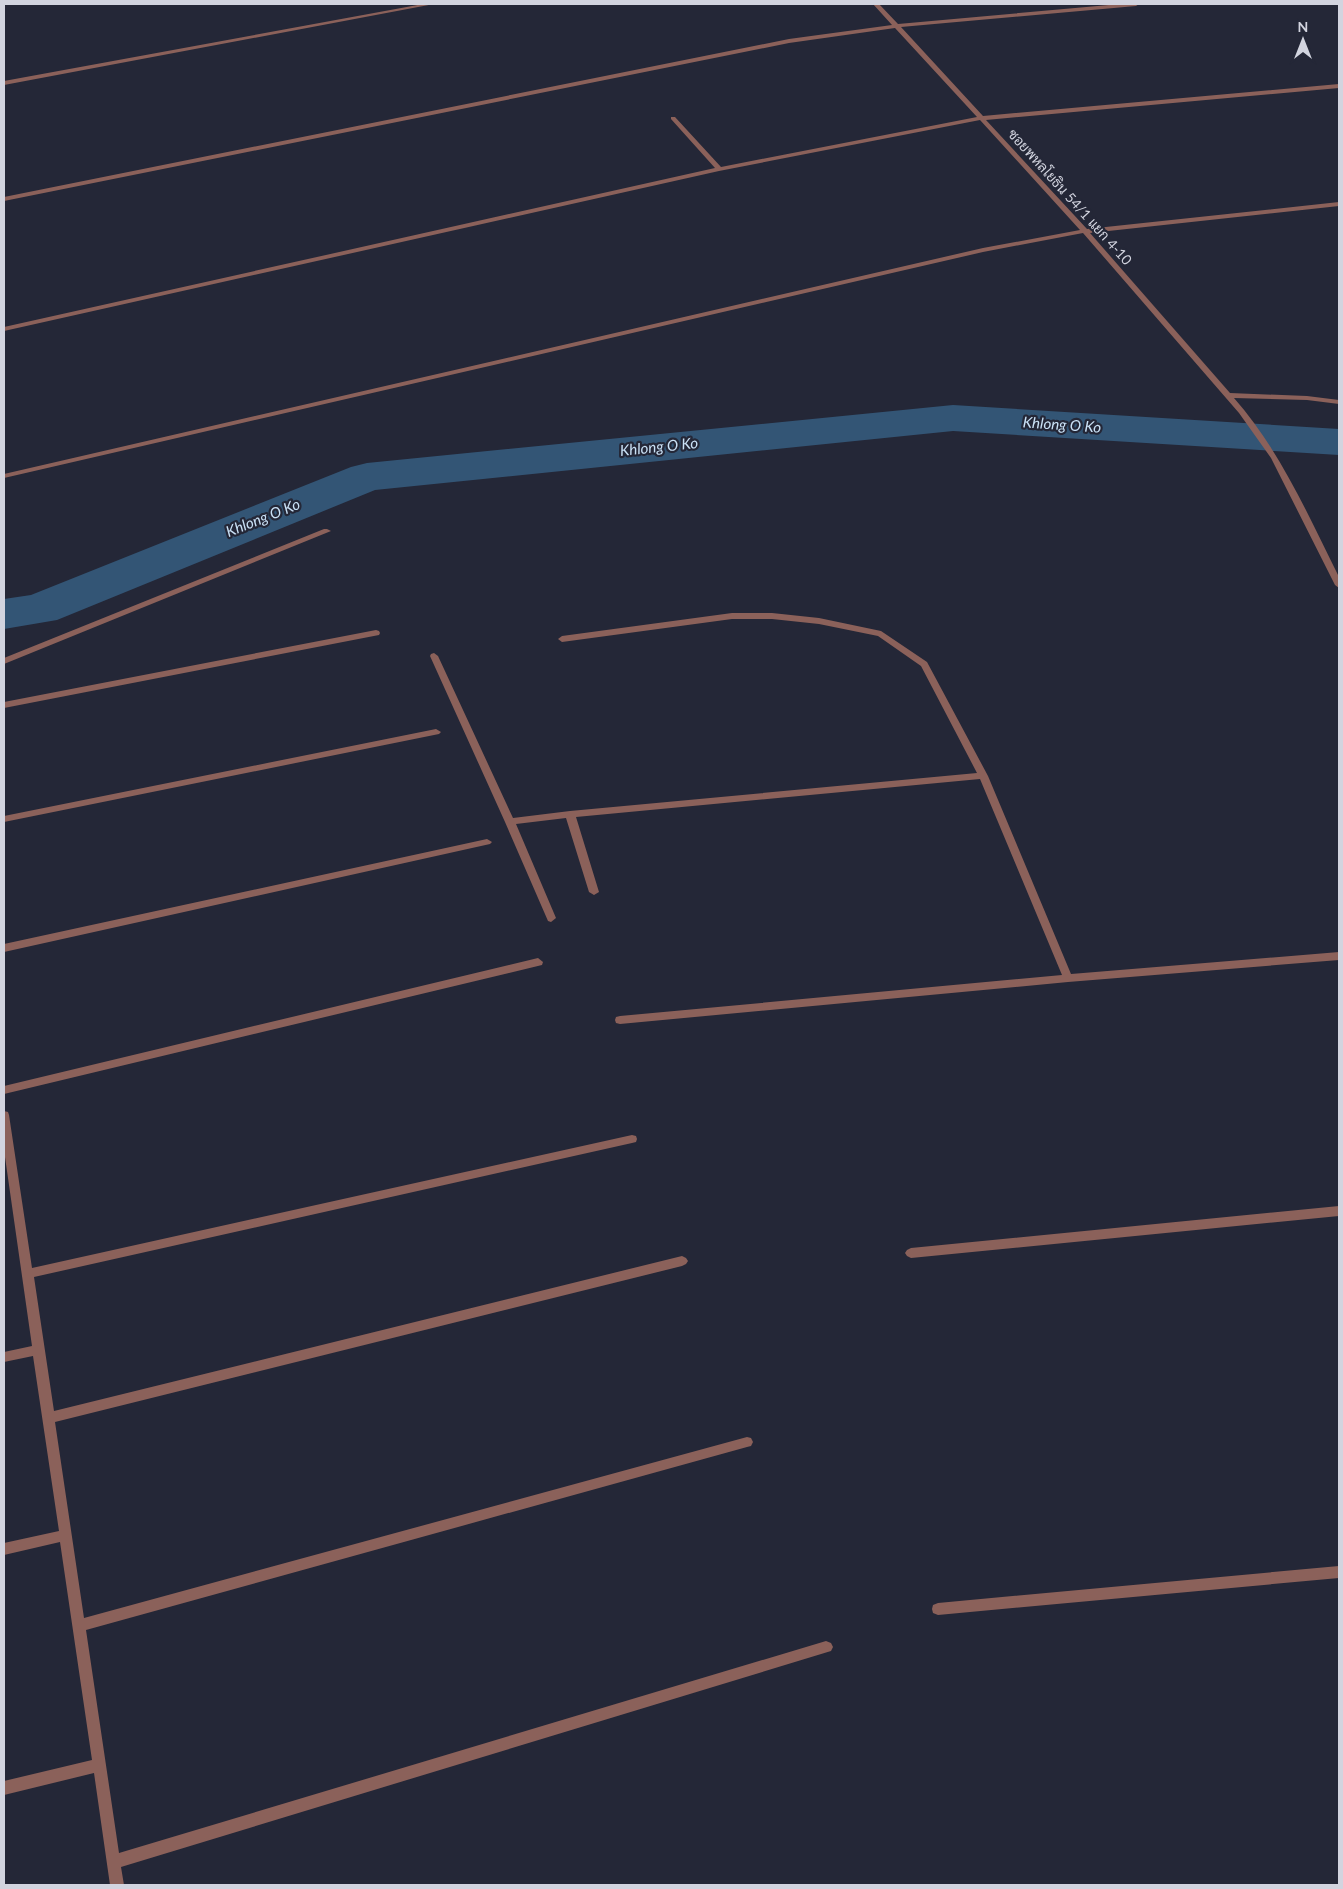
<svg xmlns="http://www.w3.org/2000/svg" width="1343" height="1889" viewBox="0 0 1343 1889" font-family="Lato,Sarabun,sans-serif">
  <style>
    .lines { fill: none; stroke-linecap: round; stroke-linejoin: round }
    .canal { fill: #335575; fill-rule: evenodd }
    .minor { fill: #8b615a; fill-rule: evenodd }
    .labels { text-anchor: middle; stroke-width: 4.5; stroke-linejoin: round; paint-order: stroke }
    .far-street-label { font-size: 14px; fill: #d2d4df; stroke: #242737 }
    .far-water-label { font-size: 15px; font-style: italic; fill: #cae1f6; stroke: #242737 }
  </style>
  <rect width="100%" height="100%" fill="#242737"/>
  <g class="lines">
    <path class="canal" d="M953,405l386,24v26l-386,-24 -578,59 -318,130 -53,9v-30l27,-4 320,-128 16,-4z"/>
    <path class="minor" d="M423,4h11l-430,81v-4z
      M873,4h6l19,20 222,-20h19l-3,2 -235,21 82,89 356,-32v4l-353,32 101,109 252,-27v4l-249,27 140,160 77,3 32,4v4l-32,-4 -73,-2c46,52 74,117 105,179v11l-4,-3 -64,-127 -32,-45 -156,-180 -100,19 -979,226v-4l979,-226 97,-18 -100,-110 -261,51 -715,160v-4l711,-159 -44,-49v-2h4l46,50 256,-50 -82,-89 -106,15 -785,158v-4l785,-158 103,-14z
      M324,529h3l4,2 -327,133v-6z
      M732,613h40l47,5 62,13 46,31 61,114 83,198 268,-22v8l-271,22 -448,42 -4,-1 -1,-3 1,-3 4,-1 442,-41 -82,-196 -404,38 23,75 -5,3 -5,-3 -23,-74 -50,6 40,94 -5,4 -3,-1 -43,-99 -75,-166 1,-2 3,-1 4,3 75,162 57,-7 407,-38 -56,-107 -43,-30 -59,-12 -47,-5h-40l-170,23 -4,-3 4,-3z
      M376,630l3,1 1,2 -1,2 -375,73v-6z
      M436,729l5,3 -2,2 -435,88v-6z
      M487,839l5,3 -2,2 -486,108v-8z
      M538,958l5,4 -1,3 -538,129v-8z
      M4,1111l4,1 1,3 23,153 600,-133 4,1 1,3 -1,3 -4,1 -598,134 20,134 628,-155 4,2 2,3 -2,3 -4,2 -627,156 29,196 663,-181 4,1 2,4 -2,4 -4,1 -661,183 33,223 707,-212 5,2 2,4 -2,4 -710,216 3,18h-14l-16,-112 -90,22v-14l88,-21 -32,-218 -56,13v-12l55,-12 -26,-175 -29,6v-10l28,-6 -28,-196z
      M1339,1206v10l-428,42 -4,-2 -2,-3 2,-3 4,-2z
      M1339,1566v12l-401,37 -5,-2 -1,-4 1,-4 5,-2z"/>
  </g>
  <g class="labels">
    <g class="far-street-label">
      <text transform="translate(1070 197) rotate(48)" y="5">ซอยพหลโยธิน 54/1 แยก 4-10</text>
    </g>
    <g class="far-water-label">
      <text transform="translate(1062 425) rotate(4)" y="5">Khlong O Ko</text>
      <text transform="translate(659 447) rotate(-6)" y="5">Khlong O Ko</text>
      <text transform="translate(263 518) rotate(-22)" y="5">Khlong O Ko</text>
    </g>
  </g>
  <rect width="1343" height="1889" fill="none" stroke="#d2d4df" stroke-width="10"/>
  <g transform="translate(1303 40)" stroke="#242737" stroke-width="4" paint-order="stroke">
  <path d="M0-4L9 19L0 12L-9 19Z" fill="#d2d4df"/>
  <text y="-8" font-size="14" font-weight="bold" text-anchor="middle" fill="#d2d4df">N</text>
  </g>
</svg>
